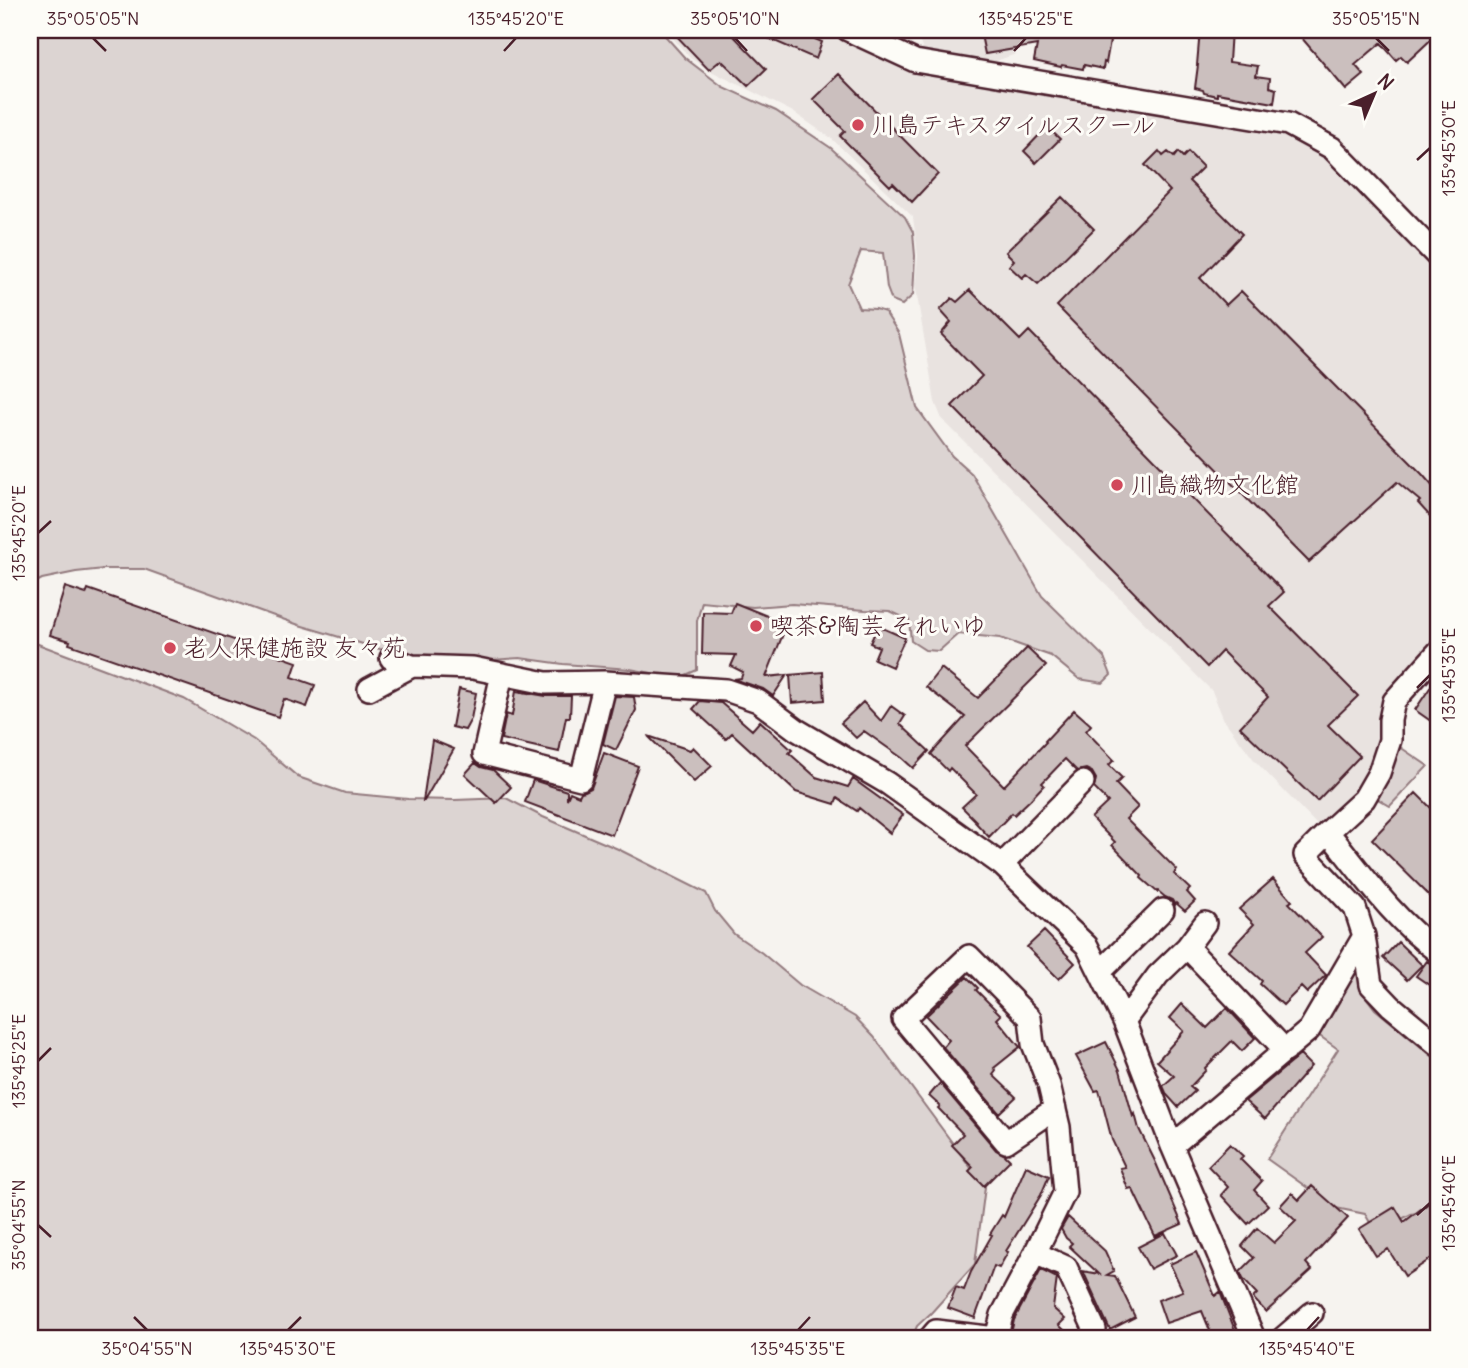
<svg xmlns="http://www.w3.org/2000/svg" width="1468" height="1368" viewBox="0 0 1468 1368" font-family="Delius,'Klee One',sans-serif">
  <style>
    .built { fill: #e9e3e0 }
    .green { fill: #dcd4d2; stroke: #937a7e; stroke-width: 2 }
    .building { fill: #cbbfbe; stroke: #4a1f2b; stroke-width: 2 }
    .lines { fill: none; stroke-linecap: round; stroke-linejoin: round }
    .minor-casing { stroke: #4a1f2b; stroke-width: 26 }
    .minor { stroke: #fdfcf7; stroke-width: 21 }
    .ticks { fill: none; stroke: #4a1f2b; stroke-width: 2.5 }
    .poi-dot { fill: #d1495b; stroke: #fdfcf7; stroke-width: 2.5 }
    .labels { text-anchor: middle; stroke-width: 6; stroke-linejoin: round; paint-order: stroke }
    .poi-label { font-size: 24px; fill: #4a1f2b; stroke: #fdfcf7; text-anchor: start }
    .neatline { fill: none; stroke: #4a1f2b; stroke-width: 2.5 }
    .ticks-label { font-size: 18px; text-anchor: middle; fill: #4a1f2b }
  </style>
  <rect width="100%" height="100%" fill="#f6f3ef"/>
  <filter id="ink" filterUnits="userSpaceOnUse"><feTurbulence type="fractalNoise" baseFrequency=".0143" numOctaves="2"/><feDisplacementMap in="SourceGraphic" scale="14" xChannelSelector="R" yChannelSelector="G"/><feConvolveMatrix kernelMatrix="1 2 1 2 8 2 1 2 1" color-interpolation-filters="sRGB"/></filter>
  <g filter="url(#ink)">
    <path class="built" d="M666,30h159l87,42 372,64 33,14 16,10 105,110v370l-57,91 -4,17 -13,31 -10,15 -34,34 -65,-67 -31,-41 -12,-29 -270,-272 -7,-17 -20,-118 3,-28 -5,-39 -82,-79 -38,-26 -84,-42 -19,-12z
      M915,30h97l4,24 -29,10 -27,-8 -36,-3z"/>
    <path class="green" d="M30,30h543l2,2 8,-2h77l25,28 38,29 53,24 55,37 74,69 8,15 2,24 -2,39 -11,10 -10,-4 -5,-13 -4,-35 -22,-2 -13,33 11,24 17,1 9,3 14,22 18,74 35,48 20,18 70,122 62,61 7,18 -8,8 -24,-4 -28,-23 -51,-18 -42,-4 -19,17 -14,-1 -14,-9 -2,-21 -19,-9 -25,-1 -73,-6 -39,3 -51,-5 -5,19v49l-18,8 -49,-9 -67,-5 -43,-6 -45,3h-55l-121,-36 -155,-56h-40l-28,3 -34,7 -11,6 -1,4z
      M30,641l154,58 70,41 44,37 47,16 63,6 47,1 51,-2 37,19 75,32 88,44 9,18 19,23 28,19 38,32 55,32 19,20 111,150 -10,77 -44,49 -14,13 -5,12h-882z
      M1400,747l28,19 -38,40 -12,-7 12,-24z
      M1354,966l12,31 9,12 63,52v49l-5,6 5,9v84l-27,5 -35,19 -11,-19 -29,-6 -69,-49 71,-110 -24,-17z"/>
    <path class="building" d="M671,30h57l38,39 -18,17 -27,-26 -12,10z
      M749,30h45l28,12 -6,17z
      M980,30h132l-6,33 -2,-1 -1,7 -19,-4 -1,4 -21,-4 -1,2 -27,-6 3,-16 -52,9z
      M1200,30h31l-2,32 29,4 -2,10 14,2 -1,9 7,2 -2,14 -57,-10v3l-13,-3 -1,-3 -8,-2 3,-23h-1z
      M1295,30h143v3l-31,29 -6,-6 -5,4 -15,-17 -26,22 9,10 -18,15z
      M839,74l99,100 -26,28 -19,-19 -3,3 -50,-50 5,-5 -32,-32z
      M1047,127l13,12 -24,24 -12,-12z
      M1159,151l4,5 5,-4 6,5 4,-5 5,5 5,-5 15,15 -14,14 53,53 -42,44 26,27 15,-14 181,183 13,15 3,-3v39l-20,-22 2,-2 -23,-19 -88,80 -252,-256 113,-115 -25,-26z
      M1062,197l32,32 -56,55 -12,-10 -4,4 -13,-12 5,-6 -8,-8z
      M970,290l50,50 9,-9 255,261 -15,14 89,90 -30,29 32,31 -43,45 -77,-74 28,-30 -46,-46 -15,16 -255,-261 30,-30 -41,-42 10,-12 -11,-12 12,-12 5,4z
      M65,587l21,7 2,-5 209,73 -5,15 23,8 -8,22 -23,-8 -6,18 -209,-73 1,-3 -20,-6z
      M735,603l52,21 -21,53 21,-2 -14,21 -10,-7 -29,-10 7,-1 2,-6 -12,-6 5,-11 -34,-1 1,-42 28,1z
      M878,626l27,12 -13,29 -18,-8 5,-12 -9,-4z
      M1027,648l19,18 -81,80 39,40 42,-44 -1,-1 29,-31 17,15 -5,6 28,29 -5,5 13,13 -6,6 22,23 -12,12 51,51 -3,4 16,15 -3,3 8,9 -10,10 -9,-8 -1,2 -3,-5 -7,-3 -7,-6 -1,1 -16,-14 1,-2 -30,-31 3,-3 -24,-24 17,-16 -14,-14 2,-9 -4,-7 -6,-3 -9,2 -12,-12 -23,24 2,2 -14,15 -16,15 -2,-2 -23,24 -14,-15 1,-1 -14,-14 14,-13 -26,-26 -2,3 -17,-17 34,-37 -39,-30 15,-19 37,30z
      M823,672l2,28 -33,3 -2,-28z
      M1438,676v50l-23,-16z
      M459,689l17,4 -5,26 -6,11 -13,-3z
      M516,691l30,5h25l-1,21h-4l-7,35 -58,-13 5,-25 6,2z
      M615,696l19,1 2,13 -20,40 -13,-6z
      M700,701l21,2 31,27 8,-9 32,29 -3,3 27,24 32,10 5,-8 50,36 -13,18 -31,-25 -2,3 -20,-13 -2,6 -39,-12 -64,-59 -6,6 -33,-30z
      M863,702l18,19 10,-15 14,10 -5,8 29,27 -16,17 -11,-10 -38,-27 -8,7 -15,-15z
      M648,736l42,14 3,-3 19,19 -18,16z
      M432,740l22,9 -30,52h-1z
      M604,753l34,13 -26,69 -87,-33 8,-22 34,11v8l3,-7 9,4 2,-4 4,-1 6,-3z
      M475,763l6,4 12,3 18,17 -15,16 -31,-29z
      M1416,793l22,22v89l-66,-65z
      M1273,879l19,22 -3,2 33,34 -17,16 21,22 -19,18 -6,-6 -18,18 -23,-21 2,-3 -33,-30 25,-27 -15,-15z
      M1044,931l31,32 -16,16 -32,-32z
      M1398,942l24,23 -15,15 -24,-22z
      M1427,961l11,8v22l-22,-15z
      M967,977l11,11 -2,2 25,25 -4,4 23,28 -26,21 2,3 -3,4 23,22 -17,16 -56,-66 6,-7 -23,-24z
      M1182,1004l25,24 20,-20 28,30 -13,13 -10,-10 -27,27 1,2 -16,17 5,4 -17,16 -11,-12 -4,-9 11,-10 -17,-15 27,-30 -14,-13z
      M1106,1042l14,28 13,47 2,-3 4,15 16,32 27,63 -27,12 -23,-48 -4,1 -8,-21 5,-1 -13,-27 -13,-50 -4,1 -19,-35z
      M1300,1055l11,11 -46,53 -20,-18z
      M940,1083l56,67 9,5 5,5 -26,26 -15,-15 4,-4 -21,-22 11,-11 -25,-26 2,-2 -11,-10z
      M1230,1144l13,12 -3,3 22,22 -8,9 14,15 -20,19 -27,-29 7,-8 -20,-21z
      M1026,1166l23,10 -8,19 -35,56 2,1 -9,16 -5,-2 -19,52 -27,-10 8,-21 8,3 7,-18 21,-37 -2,-1 12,-19 2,2z
      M1312,1186l36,32 -42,45 6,7 -46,42 -13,-14 4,-4 -14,-15 -3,-7 14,-14 -12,-12 15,-18 17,15 22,-22 -16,-15 12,-13 7,7z
      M1438,1196v58l-33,22 -17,-27 -12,7 -17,-27 36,-22 9,15z
      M1068,1217l37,34 9,20 -7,4 8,1 20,41 -25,13 -27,-59 16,3 -30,-28 3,-3 -6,-5 -5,-9z
      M1165,1233l12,22 -27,14 -12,-22z
      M1196,1252l19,44 5,-4 18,46h-25l-11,-27 -36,12 -8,-23 25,-9 -13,-27z
      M1041,1270l16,8 -4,30 12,11 -6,6 13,13h-62l4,-18z"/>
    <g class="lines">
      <defs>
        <path id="minor" d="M848,30l67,31 373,63 44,24 106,109
          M1438,652l-44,49 -4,19v20l-11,33 -15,26 -36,33c34,42 66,88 110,120
          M391,658l21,8 61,2 73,15 59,-1 121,8 32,11 39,29 90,53 115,82 85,81 37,75 48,125 82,192
          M502,674l-18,80 97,25 24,-97
          M369,689l43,-23
          M1328,832l-23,23 50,53 9,28 7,49 20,21 47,39
          M1002,865l81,-83
          M1187,947l18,-24
          M1100,972l63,-62
          M1124,1021l34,-46 29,-28 99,104
          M1172,1146l137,-116 55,-94
          M1035,1253l31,14 29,63 -1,8
          M930,1338l6,-7 60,7
          M996,1338l6,-23 33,-62 30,-61 -6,-65 -10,-42 -16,-41 -3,-26 -61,-62 -66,63 103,123 49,-33
          M1283,1338l29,-25"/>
      </defs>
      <use href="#minor" class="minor-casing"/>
      <use href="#minor" class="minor"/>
    </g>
  </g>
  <path class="ticks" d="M93,38l13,13M735,38l12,13M1376,38l13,13M504,51l12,-13M1014,51l12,-13M1417,160l13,-12M38,533l13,-12M1417,688l13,-13M38,1061l13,-13M1417,1215l13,-12M38,1225l13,12M134,1317l13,13M288,1330l13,-13M798,1330l12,-13M1307,1330l12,-13"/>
  <g class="poi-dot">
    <circle cx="858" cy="125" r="7"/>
    <circle cx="1117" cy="485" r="7"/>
    <circle cx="756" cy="626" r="7"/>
    <circle cx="170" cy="648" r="7"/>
  </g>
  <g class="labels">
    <g class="poi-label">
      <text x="872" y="133">川島テキスタイルスクール</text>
      <text x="1131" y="493">川島織物文化館</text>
      <text x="770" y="634">喫茶&amp;陶芸 それいゆ</text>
      <text x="184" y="656">老人保健施設 友々苑</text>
    </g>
  </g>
  <rect width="1468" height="1368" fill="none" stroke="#fdfcf7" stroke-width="77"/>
  <g transform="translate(1374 94) rotate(44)" stroke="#fdfcf7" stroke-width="5" paint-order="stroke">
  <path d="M0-5L12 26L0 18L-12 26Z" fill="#4a1f2b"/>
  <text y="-10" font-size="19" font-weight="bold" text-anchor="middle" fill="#4a1f2b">N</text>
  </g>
  <rect x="38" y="38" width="1392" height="1292" class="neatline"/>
  <g class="ticks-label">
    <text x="93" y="25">35°05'05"N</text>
    <text x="516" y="25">135°45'20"E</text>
    <text x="735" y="25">35°05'10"N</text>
    <text x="1026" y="25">135°45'25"E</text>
    <text x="1376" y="25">35°05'15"N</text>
    <text transform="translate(1449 148) rotate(-90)" y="6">135°45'30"E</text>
    <text transform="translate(19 533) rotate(-90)" y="6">135°45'20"E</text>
    <text transform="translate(1449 675) rotate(-90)" y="6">135°45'35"E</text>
    <text transform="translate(19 1061) rotate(-90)" y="6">135°45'25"E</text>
    <text transform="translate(1449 1203) rotate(-90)" y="6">135°45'40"E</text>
    <text transform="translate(19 1225) rotate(-90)" y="6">35°04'55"N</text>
    <text x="147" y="1355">35°04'55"N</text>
    <text x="288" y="1355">135°45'30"E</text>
    <text x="798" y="1355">135°45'35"E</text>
    <text x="1307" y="1355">135°45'40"E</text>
  </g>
</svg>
